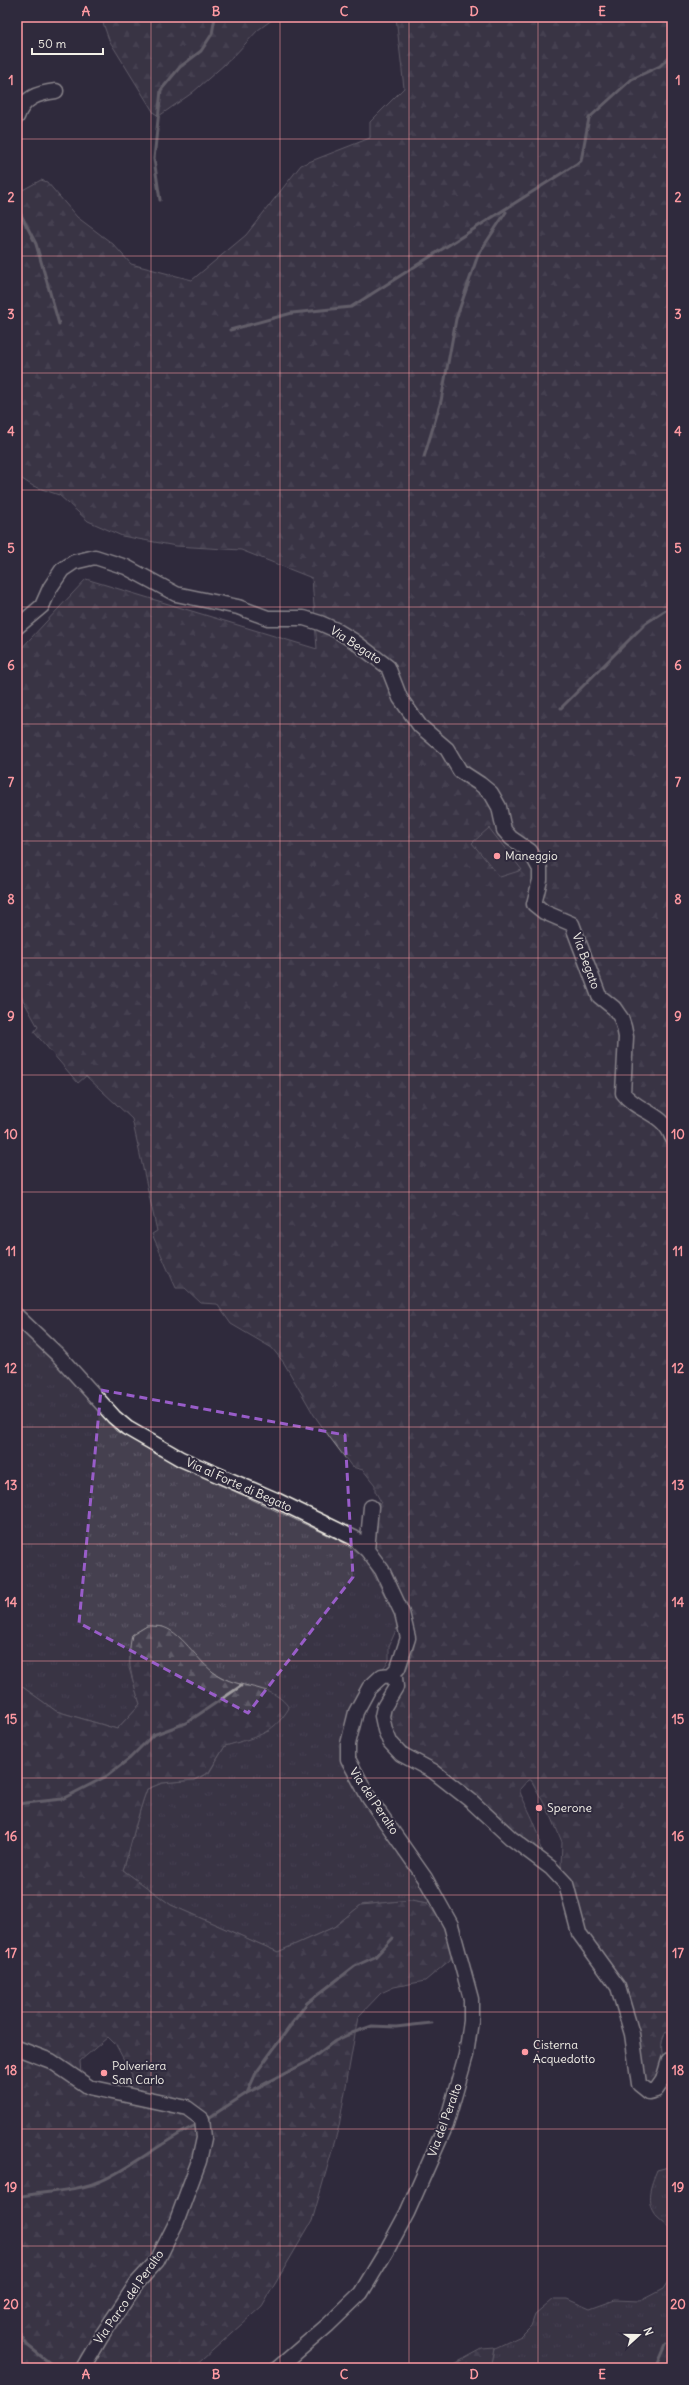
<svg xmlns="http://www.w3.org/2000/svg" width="689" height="2385" viewBox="0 0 689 2385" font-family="Delius,sans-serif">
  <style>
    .grass { fill: url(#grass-tufts); stroke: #9c989c }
    .forest { fill: url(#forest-firs); stroke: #9c989c; fill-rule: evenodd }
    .green { fill: #454050; stroke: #9c989c }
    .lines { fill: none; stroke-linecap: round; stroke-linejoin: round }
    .stream { stroke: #a19ea0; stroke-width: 3 }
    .minor-casing { stroke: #f4f1e8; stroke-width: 17 }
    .minor { stroke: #2f2a3d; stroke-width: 14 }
    .marked { fill: none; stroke: #995dc9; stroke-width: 3; stroke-dasharray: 8 5; stroke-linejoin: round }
    .grid { fill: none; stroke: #ff9aa2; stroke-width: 1; stroke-opacity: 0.55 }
    .poi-dot { fill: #ff9aa2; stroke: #2f2a3d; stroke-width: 1.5 }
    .labels { text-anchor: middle; stroke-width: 4; stroke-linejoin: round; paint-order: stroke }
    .street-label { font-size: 12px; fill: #f4f1e8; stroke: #2f2a3d }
    .poi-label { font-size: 12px; fill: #f4f1e8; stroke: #2f2a3d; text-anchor: start }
    .neatline { fill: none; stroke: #ff9aa2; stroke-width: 1.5 }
    .grid-label { font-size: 13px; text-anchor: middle; font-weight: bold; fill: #ff9aa2 }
  </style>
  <defs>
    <pattern id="grass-tufts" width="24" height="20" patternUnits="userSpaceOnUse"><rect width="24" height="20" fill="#454050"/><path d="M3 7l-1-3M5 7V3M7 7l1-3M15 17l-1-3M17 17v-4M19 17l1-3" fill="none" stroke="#605c69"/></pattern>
    <pattern id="forest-firs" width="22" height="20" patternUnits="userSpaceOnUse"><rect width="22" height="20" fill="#454050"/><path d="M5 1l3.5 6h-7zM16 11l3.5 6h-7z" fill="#605c69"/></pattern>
  </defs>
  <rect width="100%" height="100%" fill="#2f2a3d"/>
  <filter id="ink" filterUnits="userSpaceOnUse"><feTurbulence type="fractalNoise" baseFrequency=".025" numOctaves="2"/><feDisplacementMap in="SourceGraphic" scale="8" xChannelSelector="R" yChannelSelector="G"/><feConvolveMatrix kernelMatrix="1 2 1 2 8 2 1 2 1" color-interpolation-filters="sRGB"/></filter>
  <g filter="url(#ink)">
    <path class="grass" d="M17,1326l31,27 68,78 92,48 133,62 25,18 30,59 1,10 -8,18v15l-30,35 -11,20 -7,40 92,142 -6,5 -16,-3 -50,5 -27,22 -56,25 -107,-47 -48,-35c9,-27 14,-54 24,-81l15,-6 32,-3 15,-7 16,-27 44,-15 -33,-47 -15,-7 -13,-8 -45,-42 -16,-1 -15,9 -3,33 11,36 -23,25 -61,-18 -39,-28z
      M672,2166v65c-5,-7 -10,-10 -16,-16 -12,-14 -5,-30 1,-45z
      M672,2275v93h-181l4,-20 26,-12 10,-10 4,-11 19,-16h13l23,10 25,-9 25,1 23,-12z"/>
    <path class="forest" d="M101,17h175l-18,13 -25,27 -41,36 -33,23 -5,-3 -45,-73z
      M396,17h276v2019l-6,-4c-9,14 -1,24 -3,38l-7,7 -2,7 -8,4 -20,-92 -43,-60 -7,-33 -15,-37 1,-24 -10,-24 -21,-38h-3l-8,9v3c4,11 23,43 19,52l8,19 -141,-116 -12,-4c-2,-8 -8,-22 -7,-30 3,-23 29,-50 27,-72l-38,-86 -5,-17 5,-29 5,-7 -6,-11v-6l-12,-15 -11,-3 -21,-28 -17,-24 -30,-52 -12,-15 -41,-24 -14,-20 -16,-1 -16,-15h-9l-24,-54 5,-3 -25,-112 -46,-43 -8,7 -44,-51 4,-5 -21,-38v-336l69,-74 231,70 -5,-71 -71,-28 -65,-4 -54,-10 -34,-15 -29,-26 -26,-9 -11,-7 -5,-9v-277l24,-13 6,2 30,35 36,27 18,20 61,16 54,-45 55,-70 69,-27v-16l34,-34z
      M147,1626c5,0 11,0 16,1 22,7 36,39 58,50 22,12 54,8 68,31 -16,27 -36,30 -64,38l-16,26 -15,8 -32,3 -15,6c-10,27 -15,54 -24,81l48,35 107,47 56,-25 27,-22 50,-5 16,3 21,27 5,14 -3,16 -25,21 -31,6 -13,6 -23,24 -19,109 -27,95 -50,85 -69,62h-176v-685l39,28 61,18 23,-25c-8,-26 -14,-41 -8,-69zM108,2037l8,8 16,30 -4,24 -46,-11 -2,-27z
      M495,2348l-4,20h-44l35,-19z"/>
    <path class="green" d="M489,828l33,42 -22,7 -28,-34z"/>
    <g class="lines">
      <path class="stream" d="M160,200l-6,-41 7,-69 19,-23 21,-16 11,-17 3,-17
        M17,207l19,37 23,80
        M230,330l62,-17 59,-6 230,-146 8,-43 43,-39 28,-13 12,-12
        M424,457l17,-56 15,-82 22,-64 28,-43
        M561,708l85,-85 26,-17
        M17,1533l3,-2
        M17,1804l45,-5 45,-23 23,-18 23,-23 33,-12 55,-37
        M247,2093l9,-20 51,-70 48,-37 20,-9 18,-19
        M207,2119l40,-26 60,-31 28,-21 17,-8 20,-7 24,1 35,-4
        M17,2197c27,-6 58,-5 84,-16 33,-15 63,-41 97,-57
        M17,2329l10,16 29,23
        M656,2368l10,-23"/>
      <defs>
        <path id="minor" d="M17,117c6,-19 21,-24 39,-26
          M17,627l25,-21 8,-18 12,-18 12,-8 21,-5 31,10 50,27 62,13 30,11h36l16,5 16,7 18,11 34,26 12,31 20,28 27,23 13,22 20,13 11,9 8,14 5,23 7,8 19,13 10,18v11l-6,24 10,8 28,12 27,72 15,12 7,10 3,9 2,10 -3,56c14,19 40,19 49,44
          M17,1316l41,39 56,62 13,11 54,31 95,41 78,38 13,12 15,20 20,43 6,25 -10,30 -7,7
          M367,1550l4,-43
          M17,2048l34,13 38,26 98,21 15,11 2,19 -5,23 -23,62 -19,38 -20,22 -36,54 -18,31
          M278,2368l50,-43 33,-32 26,-43 20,-37 39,-88 20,-70 5,-34v-22l-20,-74 -26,-47 -56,-80 -21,-39v-15l8,-32 13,-24 13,-12 9,-1 4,3 1,9 -12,20 -2,9 3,14 5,12 11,12 32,17 37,29 41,38 40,30 15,16 13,49 39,54 14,47 7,50 10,8 7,-2 7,-10 6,-20"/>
      </defs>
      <use href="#minor" class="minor-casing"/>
      <use href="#minor" class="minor"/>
    </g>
  </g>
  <path d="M0 0H689V2385H0ZM101,1390l244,45 8,142 -105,136 -169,-90z" fill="#2f2a3d" fill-opacity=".55" fill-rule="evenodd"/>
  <path class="marked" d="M101,1390l244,45 8,142 -105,136 -169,-90z"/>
  <path class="grid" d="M151,17v2351M280,17v2351M409,17v2351M538,17v2351M17,139h655M17,256h655M17,373h655M17,490h655M17,607h655M17,724h655M17,841h655M17,958h655M17,1075h655M17,1192h655M17,1310h655M17,1427h655M17,1544h655M17,1661h655M17,1778h655M17,1895h655M17,2012h655M17,2129h655M17,2246h655"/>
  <g class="poi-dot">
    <circle cx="497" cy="856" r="4"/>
    <circle cx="539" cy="1808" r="4"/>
    <circle cx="525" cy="2052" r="4"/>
    <circle cx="104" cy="2073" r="4"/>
  </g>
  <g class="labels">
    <g class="street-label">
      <text transform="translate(356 645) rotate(33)" y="4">Via Begato</text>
      <text transform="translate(586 961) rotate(70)" y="4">Via Begato</text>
      <text transform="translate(239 1485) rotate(24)" y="4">Via al Forte di Begato</text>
      <text transform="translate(374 1801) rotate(56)" y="4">Via del Peralto</text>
      <text transform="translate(445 2120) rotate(-70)" y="4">Via del Peralto</text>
      <text transform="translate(129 2297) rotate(-55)" y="4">Via Parco del Peralto</text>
    </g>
    <g class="poi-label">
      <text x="505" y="860">Maneggio</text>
      <text x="547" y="1812">Sperone</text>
      <text x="533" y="2049">Cisterna<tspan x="533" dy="14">Acquedotto</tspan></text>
      <text x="112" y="2070">Polveriera<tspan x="112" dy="14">San Carlo</tspan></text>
    </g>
  </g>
  <rect width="689" height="2385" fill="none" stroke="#2f2a3d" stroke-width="44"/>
  <g transform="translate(639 2335) rotate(69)" stroke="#2f2a3d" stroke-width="3" paint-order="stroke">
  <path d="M0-3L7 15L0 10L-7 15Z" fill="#f4f1e8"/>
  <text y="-6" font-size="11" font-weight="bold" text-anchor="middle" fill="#f4f1e8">N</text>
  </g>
  <path d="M32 48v6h71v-6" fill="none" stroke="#f4f1e8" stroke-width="2"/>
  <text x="38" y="48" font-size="12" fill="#f4f1e8" stroke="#2f2a3d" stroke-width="3" paint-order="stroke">50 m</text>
  <rect x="22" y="22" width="645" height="2341" class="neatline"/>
  <g class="grid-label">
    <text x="86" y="16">A</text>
    <text x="216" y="16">B</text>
    <text x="344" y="16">C</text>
    <text x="474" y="16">D</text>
    <text x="602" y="16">E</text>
    <text x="11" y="85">1</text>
    <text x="678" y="85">1</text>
    <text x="11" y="202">2</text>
    <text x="678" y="202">2</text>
    <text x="11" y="319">3</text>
    <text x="678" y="319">3</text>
    <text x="11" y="436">4</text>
    <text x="678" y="436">4</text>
    <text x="11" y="553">5</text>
    <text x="678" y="553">5</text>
    <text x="11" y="670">6</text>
    <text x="678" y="670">6</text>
    <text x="11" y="787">7</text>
    <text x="678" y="787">7</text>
    <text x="11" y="904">8</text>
    <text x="678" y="904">8</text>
    <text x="11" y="1021">9</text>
    <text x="678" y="1021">9</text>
    <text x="11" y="1139">10</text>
    <text x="678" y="1139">10</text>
    <text x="11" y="1256">11</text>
    <text x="678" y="1256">11</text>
    <text x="11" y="1373">12</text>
    <text x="678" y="1373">12</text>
    <text x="11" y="1490">13</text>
    <text x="678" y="1490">13</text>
    <text x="11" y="1607">14</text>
    <text x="678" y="1607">14</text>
    <text x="11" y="1724">15</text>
    <text x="678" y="1724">15</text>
    <text x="11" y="1841">16</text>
    <text x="678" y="1841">16</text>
    <text x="11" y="1958">17</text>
    <text x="678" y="1958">17</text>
    <text x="11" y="2075">18</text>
    <text x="678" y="2075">18</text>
    <text x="11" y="2192">19</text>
    <text x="678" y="2192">19</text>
    <text x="11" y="2309">20</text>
    <text x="678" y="2309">20</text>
    <text x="86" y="2379">A</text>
    <text x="216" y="2379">B</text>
    <text x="344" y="2379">C</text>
    <text x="474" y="2379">D</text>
    <text x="602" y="2379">E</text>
  </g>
</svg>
